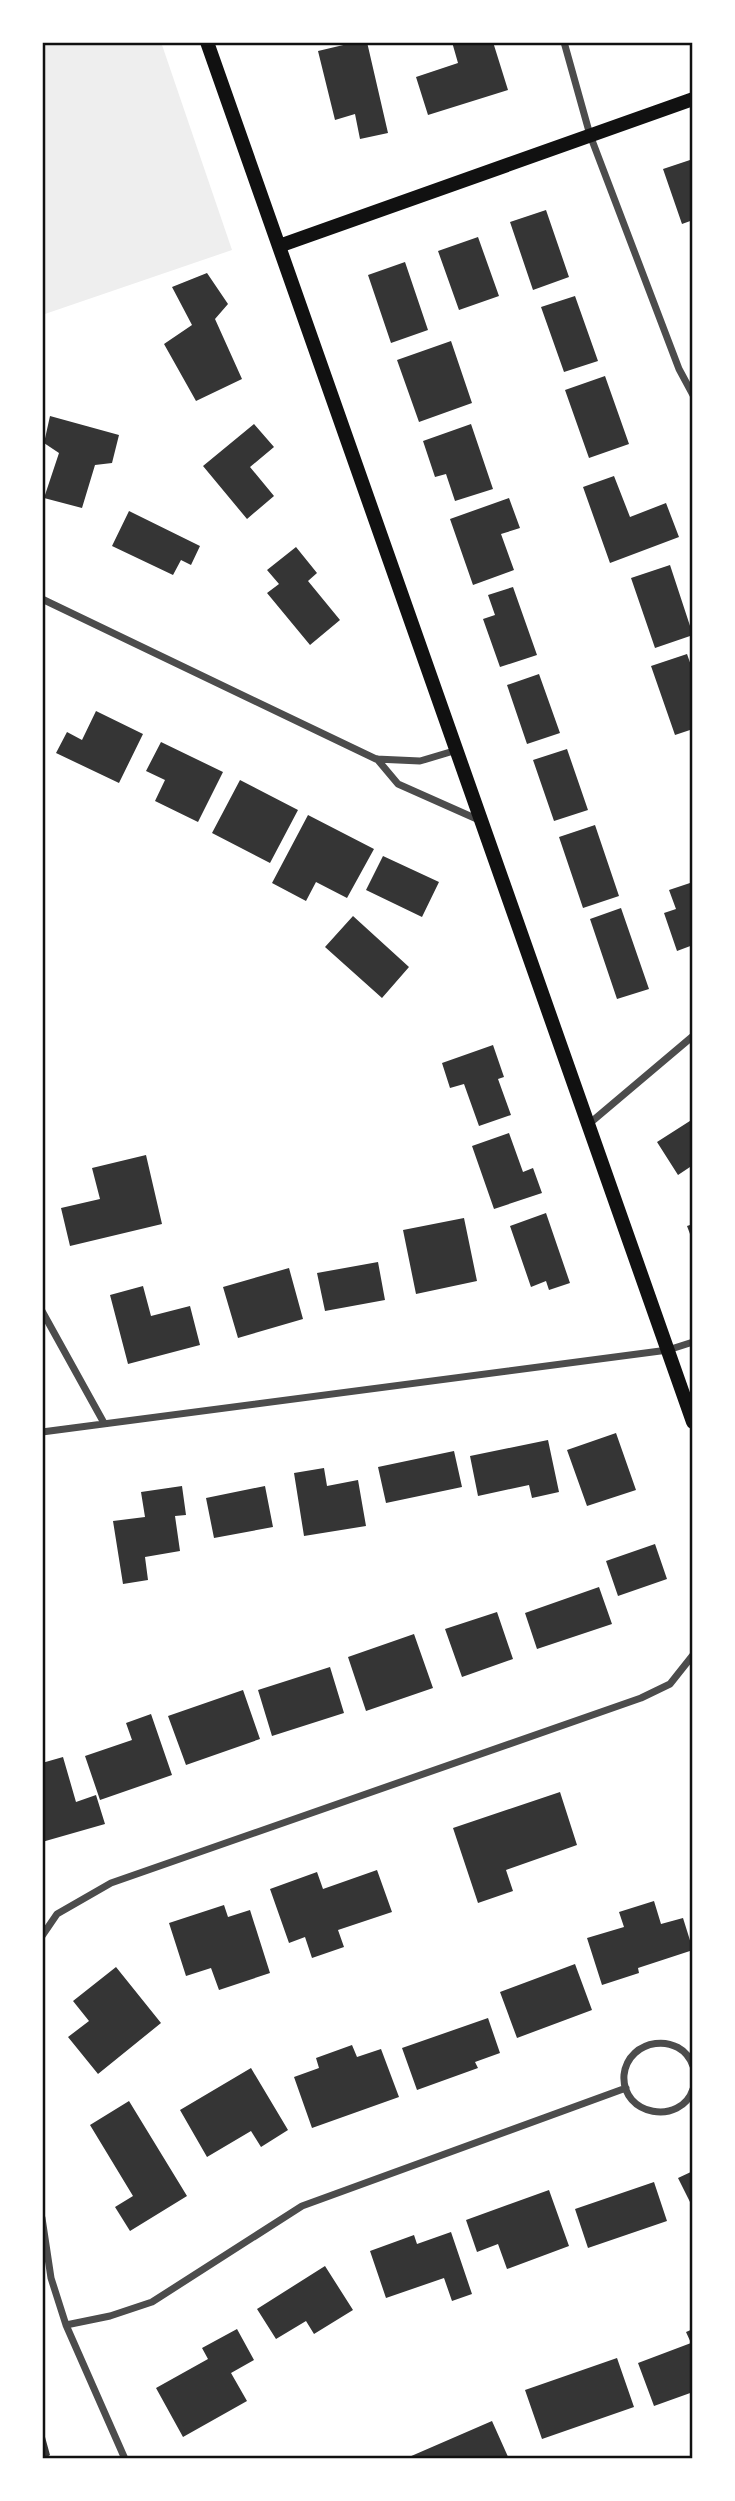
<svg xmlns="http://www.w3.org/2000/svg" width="735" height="2501" viewBox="0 0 735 2501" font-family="Figtree,sans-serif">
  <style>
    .green { fill: #eee }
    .building { fill: #353535 }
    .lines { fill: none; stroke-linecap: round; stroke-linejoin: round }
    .minor { stroke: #4c4c4c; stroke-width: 7 }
    .secondary { stroke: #111; stroke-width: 14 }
    .neatline { fill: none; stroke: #111; stroke-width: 2.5 }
  </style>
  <rect width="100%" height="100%" fill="#fff"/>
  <path class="green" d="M42,42h119l71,208 -190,65z"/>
  <path class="building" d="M356,42h11l21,91 -28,6 -5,-25 -20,6 -17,-69z
    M452,42h41l15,48 -80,25 -12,-38 42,-14z
    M693,159v61l-11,4 -19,-55z
    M546,210l23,67 -36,13 -23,-68z
    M478,237l21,59 -40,14 -21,-59z
    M405,262l23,68 -37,13 -23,-68z
    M207,273l21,31 -13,15 27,60 -46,22 -32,-57 28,-19 -20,-38z
    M575,296l23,65 -34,11 -23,-65z
    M451,341l21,62 -53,19 -22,-62z
    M605,376l24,68 -40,14 -24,-68z
    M50,416l69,19 -7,28 -17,2 -13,43 -38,-10 15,-45 -15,-10z
    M254,424l20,23 -24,20 24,29 -27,23 -44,-53z
    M471,424l22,65 -38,12 -9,-27 -11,3 -12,-36z
    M614,476l16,41 36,-14 13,34 -69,26 -27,-76z
    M509,498l11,30 -19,6 13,36 -41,15 -23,-66z
    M129,511l71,35 -9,19 -10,-5 -8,15 -61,-29z
    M296,547l21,26 -9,8 32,39 -30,25 -43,-52 12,-9 -12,-14z
    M670,565l23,70 -38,13 -24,-70z
    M513,587l24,68 -37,12 -17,-48 12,-4 -7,-20z
    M687,654l6,17v58l-18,6 -24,-69z
    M539,674l21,59 -33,11 -20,-59z
    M96,711l47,23 -24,49 -63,-30 11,-21 15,8z
    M161,742l62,30 -25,50 -43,-21 10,-21 -19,-9z
    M567,749l21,61 -34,11 -21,-61z
    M240,780l58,30 -28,53 -58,-30z
    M308,815l66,34 -27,49 -31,-16 -10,19 -34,-18z
    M595,825l24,71 -36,12 -24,-71z
    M383,856l56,26 -17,35 -56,-27z
    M693,882v63l-16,6 -13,-38 12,-4 -7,-19z
    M621,908l28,81 -32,10 -27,-80z
    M353,916l56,51 -27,31 -57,-51z
    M493,1045l11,32 -6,2 13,36 -32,11 -15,-42 -14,4 -8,-25z
    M693,1119v46l-15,10 -21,-33z
    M509,1133l14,39 10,-4 9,25 -48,16 -22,-63z
    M146,1155l16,69 -92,22 -9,-38 39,-9 -8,-31z
    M546,1213l24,70 -21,7 -3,-9 -15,6 -21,-61z
    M464,1218l13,63 -61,13 -13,-64z
    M693,1224v18l-6,-16z
    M378,1262l7,38 -60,11 -8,-38z
    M289,1268l14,51 -65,19 -15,-51z
    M143,1286l8,30 39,-10 10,39 -72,19 -18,-69z
    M616,1433l20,57 -49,16 -20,-56z
    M548,1440l11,52 -27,6 -3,-13 -51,11 -8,-40z
    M454,1451l8,36 -76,16 -8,-36z
    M324,1468l3,18 31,-6 8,46 -62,10 -10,-63z
    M182,1486l4,29 -11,1 5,35 -35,6 3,23 -25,4 -10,-63 32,-4 -4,-25z
    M265,1486l8,41 -59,11 -8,-40z
    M655,1544l12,35 -49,17 -12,-35z
    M599,1587l13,37 -75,25 -12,-36z
    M497,1612l16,47 -51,18 -17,-48z
    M414,1634l19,54 -67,23 -18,-54z
    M330,1667l14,46 -72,23 -14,-46z
    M243,1690l17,49 -74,26 -18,-49z
    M151,1714l21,61 -72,25 -15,-44 47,-16 -6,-17z
    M63,1757l13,45 20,-7 9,29 -63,18v-79z
    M560,1792l17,53 -71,25 7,21 -35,12 -25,-75z
    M377,1870l15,42 -54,18 6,17 -32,11 -7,-21 -16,6 -19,-54 47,-17 6,17z
    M654,1901l7,23 22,-6 10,32 -55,18 1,5 -37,12 -15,-47 37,-11 -5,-15z
    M224,1905l4,12 22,-7 20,63 -51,17 -8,-22 -25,8 -17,-53z
    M575,1964l17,46 -75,28 -17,-46z
    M116,1967l45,56 -63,51 -30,-37 21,-16 -16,-20z
    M488,2018l12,35 -25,9 3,6 -61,22 -15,-42z
    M352,2045l5,12 24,-8 18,48 -87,31 -18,-51 25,-9 -3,-10z
    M251,2068l37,62 -27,17 -10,-16 -44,26 -27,-47z
    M129,2101l58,95 -57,35 -15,-24 18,-11 -43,-71z
    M693,2171v37l-15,-30z
    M654,2182l13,39 -79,27 -13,-39z
    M549,2190l20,56 -62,23 -9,-25 -21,8 -11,-32z
    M451,2232l21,62 -20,7 -8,-23 -58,20 -16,-47 44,-16 3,9z
    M325,2266l28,44 -39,24 -8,-13 -30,18 -19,-30z
    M237,2329l17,31 -23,13 16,28 -64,36 -27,-49 52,-29 -6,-11z
    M693,2329v63l-39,14 -16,-43 53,-20 -5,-11z
    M617,2358l17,49 -92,32 -17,-49z
    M492,2421l17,38h-100v-2z
    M42,2426l8,29 -6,4h-2z"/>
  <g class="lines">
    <path class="minor" d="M564,42l26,93 89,234 14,26
      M42,599l334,160 44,2 37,-11
      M377,759l21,25 81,36
      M590,1123l103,-87
      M42,1311l62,112
      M42,1432l626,-82 25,-8
      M42,1936l15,-22 54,-31 530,-185 29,-14 23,-29
      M693,2066c-12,-35 -65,-28 -69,9 -3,41 57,51 69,14
      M42,2218l9,60 15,47 59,134
      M66,2325l44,-9 42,-14 150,-96 324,-118"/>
    <path class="secondary" d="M207,42l486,1380
      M279,246l414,-147"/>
  </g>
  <rect width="735" height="2501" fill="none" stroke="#ffffff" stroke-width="88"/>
  <rect x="44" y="44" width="647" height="2413" class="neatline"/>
</svg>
